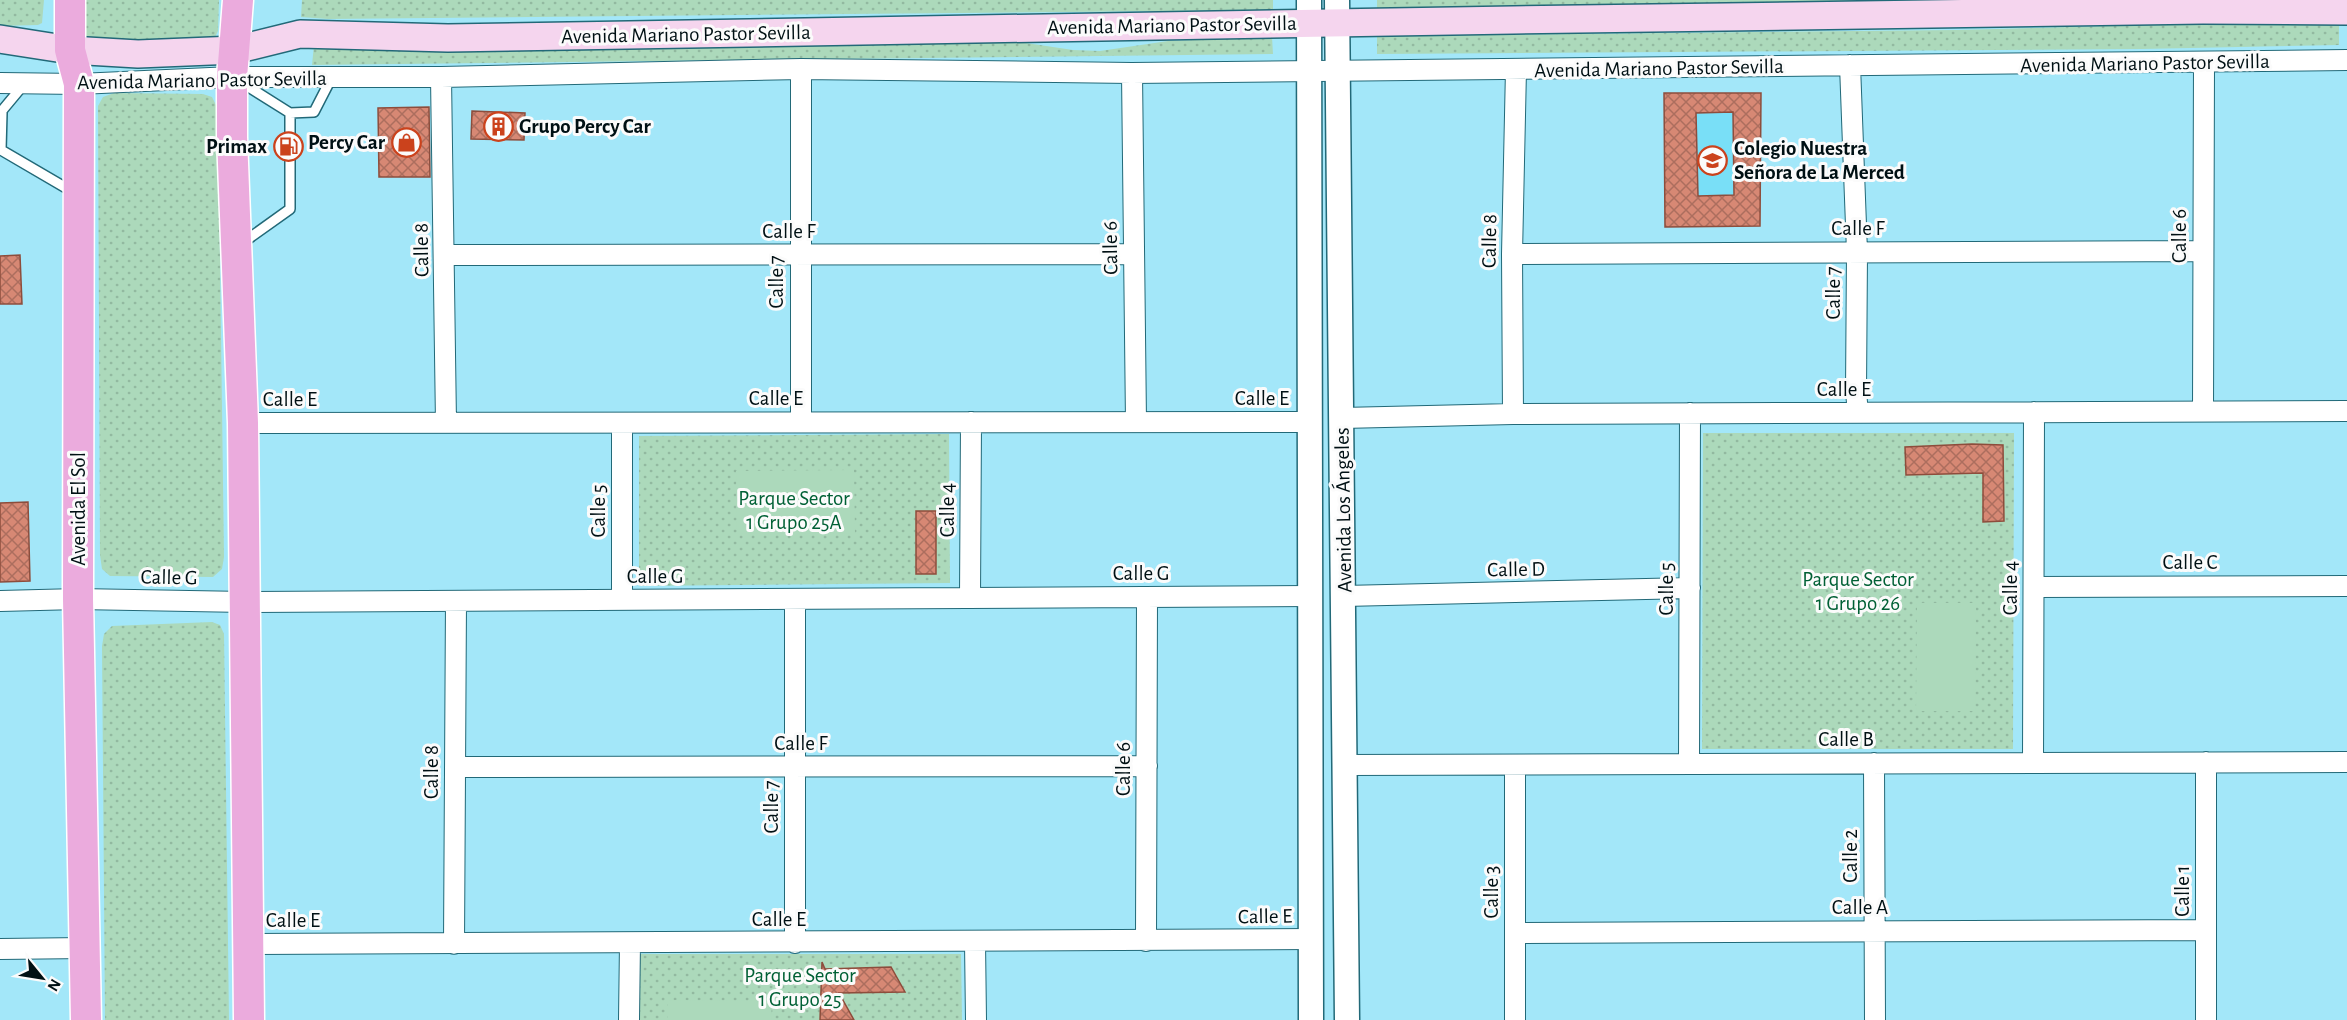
<svg xmlns="http://www.w3.org/2000/svg" width="2347" height="1020" viewBox="0 0 2347 1020" font-family="'Alegreya Sans',sans-serif">
  <style>
    .built { fill: #79dff7 }
    .grass { fill: url(#grass-dots) }
    .garden { fill: #acd9bb }
    .building { fill: url(#building-cross-hatch); stroke: #8d4d3c; stroke-width: 1.5; fill-rule: evenodd }
    .lines { fill: none; stroke-linecap: round; stroke-linejoin: round }
    .service-casing { stroke: #226978; stroke-width: 12 }
    .minor-casing { stroke: #226978; stroke-width: 22 }
    .tertiary-casing { stroke: #226978; stroke-width: 27 }
    .secondary-casing { stroke: #226978; stroke-width: 30 }
    .primary-casing { stroke: #fff; stroke-width: 33 }
    .service { stroke: #fff; stroke-width: 9 }
    .minor { stroke: #fff; stroke-width: 20 }
    .tertiary { stroke: #fff; stroke-width: 24 }
    .secondary { stroke: #f5d5ee; stroke-width: 27 }
    .primary { stroke: #ebabdd; stroke-width: 30 }
    .labels { text-anchor: middle; stroke-width: 6; stroke-linejoin: round; paint-order: stroke }
    .street-label { font-size: 21px; fill: #001014; stroke: #fbfbfb }
    .poi-label { font-size: 21px; font-weight: bold; fill: #001014; stroke: #fbfbfb; text-anchor: start }
    .park-label { font-size: 21px; fill: #006035; stroke: #fbfbfb }
  </style>
  <defs>
    <pattern id="grass-dots" width="8" height="8" patternUnits="userSpaceOnUse" patternTransform="scale(1.5)"><rect width="8" height="8" fill="#acd9bb"/><path d="M2 2h.1M6 6h.1" fill="none" stroke="#92b9a0" stroke-width="1.8" stroke-linecap="round"/></pattern>
    <pattern id="building-cross-hatch" width="8" height="8" patternUnits="userSpaceOnUse" patternTransform="scale(1.5)"><rect width="8" height="8" fill="#d78874"/><path d="M0 0l8 8M0 8l8-8" fill="none" stroke="#ac6e5e"/></pattern>
  </defs>
  <rect width="100%" height="100%" fill="#a3e7f9"/>
  <path class="built" d="M1664,93h97l-1,133 -95,1z"/>
  <path class="grass" d="M0,0h44l-2,23 -4,2 -38,1z
    M80,0h139l-1,31 -4,8 -130,3z
    M302,0h971v10l-945,9 -27,-2z
    M1377,0h517l-517,9z
    M2221,23h118v22l-197,4 -765,5v-18l579,-6z
    M1272,37l1,17 -961,11 2,-20 699,-4 60,9 27,1 68,-10z
    M114,93l89,1 9,3 6,12 6,448 -2,12 -9,8 -103,-1 -8,-7 -2,-14 -2,-449 5,-9z
    M1703,433h311l-1,316h-311z
    M949,434l1,149 -311,3v-150z
    M212,622l8,3 4,9 5,386h-124l-3,-374 2,-12 8,-8z
    M639,954h322l1,66h-322z"/>
  <path class="garden" d="M854,470l1,63 -118,1 -1,-63z
    M1917,603h59l-1,108h-59z
    M668,1000l104,1 -1,19h-103z"/>
  <path class="building" d="M1664,93h97l-1,133 -95,1zM1733,112l1,83 -36,1 -2,-83z
    M429,107l1,70h-51l-1,-69z
    M472,111l53,2 -1,27 -53,-1z
    M20,255l2,49h-22v-48z
    M1972,444l31,1 1,76 -21,1v-49l-77,2 -1,-28z
    M28,502l2,79 -30,1v-79z
    M916,511h20v63h-20z
    M822,962l3,7 66,-2 14,25 -66,1 15,27h-34z"/>
  <g class="lines">
    <defs>
      <path id="service" d="M239,81l51,32v96l-49,35
        M0,113l25,-30
        M2,113l-1,37 72,42
        M290,113l24,-1 18,-35"/>
      <path id="minor" d="M1850,65l7,187 -1,140 2,21
        M801,69v353
        M1132,73l4,349
        M441,77l5,346
        M0,83l79,1 153,-7h209l360,-8 331,4 1215,-13
        M1512,254l691,-3
        M445,255l689,-1
        M2203,411l1,-349
        M1513,414l-1,-160 4,-185
        M1342,418l171,-4 834,-3
        M243,423l1066,-1
        M2034,587l313,-1
        M1344,596l346,-8
        M970,598l1,-176
        M622,600v-177
        M0,601l78,-2 167,3 1065,-6
        M2206,762v258
        M1874,763l1,257
        M2033,763l1,-351
        M1689,764l1,-351
        M1345,765l1002,-3
        M455,767l692,-1
        M1515,933l691,-3
        M1146,941l1,-344
        M975,942l1,78
        M795,943v-344
        M248,944l1063,-5
        M454,944l2,-343
        M0,949l85,-1
        M629,1020l1,-77
        M1515,1020v-255"/>
      <path id="tertiary" d="M1309,0l2,1020
        M1337,0l10,1020"/>
      <path id="secondary" d="M0,39l70,11 68,4 97,-4 65,-16 148,4 1065,-18 690,-10 144,1"/>
      <path id="primary" d="M70,0v50l9,34 -1,515 8,421
        M238,0l-6,77v60l11,286 6,597"/>
    </defs>
    <use href="#service" class="service-casing"/>
    <use href="#minor" class="minor-casing"/>
    <use href="#tertiary" class="tertiary-casing"/>
    <use href="#secondary" class="secondary-casing"/>
    <use href="#primary" class="primary-casing"/>
    <use href="#service" class="service"/>
    <use href="#minor" class="minor"/>
    <use href="#tertiary" class="tertiary"/>
    <use href="#secondary" class="secondary"/>
    <use href="#primary" class="primary"/>
  </g>
  <defs>
    <symbol id="building-ring" viewBox="-11 -11 22 22"><circle r="9.5" fill="#fbfbfb" stroke="#cb421c" stroke-width="1.5"/><path d="M-4-6H4V6H1V3H-1V6H-4ZM-2.5-4.3h1.7v1.8h-1.7ZM.8-4.3h1.7v1.8H.8ZM-2.5-1h1.7V.8h-1.7ZM.8-1h1.7V.8H.8Z" fill="#cb421c"/></symbol>
    <symbol id="shop-ring" viewBox="-11 -11 22 22"><circle r="9.5" fill="#fbfbfb" stroke="#cb421c" stroke-width="1.5"/><path d="M-5-2.5h2.3a2.7 3.5 0 0 1 5.4 0H5L5.5 6h-11ZM-1.5-2.5h3a1.5 2.3 0 0 0-3 0Z" fill="#cb421c"/></symbol>
    <symbol id="fuel-ring" viewBox="-11 -11 22 22"><circle r="9.5" fill="#fbfbfb" stroke="#cb421c" stroke-width="1.5"/><path d="M-5.5-6h7V0h2V4h1.3V-2.5L3-4.5l.8-.8L6-3V5H2.5V1h-1V6h-7ZM-4.2-4.7v3.2H.2V-4.7Z" fill="#cb421c"/></symbol>
    <symbol id="school-ring" viewBox="-11 -11 22 22"><circle r="9.5" fill="#fbfbfb" stroke="#cb421c" stroke-width="1.5"/><path d="M0-5L7-2L0 1L-7-2ZM-4 1L0 2.5L4 1V4Q0 6-4 4Z" fill="#cb421c"/></symbol>
  </defs>
  <g fill-rule="evenodd">
    <use href="#building-ring" x="482" y="110" width="33" height="33"/>
    <use href="#shop-ring" x="390" y="126" width="33" height="33"/>
    <use href="#fuel-ring" x="272" y="130" width="33" height="33"/>
    <use href="#school-ring" x="1696" y="144" width="33" height="33"/>
  </g>
  <g class="labels">
    <g class="street-label">
      <text transform="translate(1172 25) rotate(-1)" y="7">Avenida Mariano Pastor Sevilla</text>
      <text transform="translate(686 34) rotate(-1)" y="7">Avenida Mariano Pastor Sevilla</text>
      <text transform="translate(2145 63) rotate(-1)" y="7">Avenida Mariano Pastor Sevilla</text>
      <text transform="translate(1659 68) rotate(-1)" y="7">Avenida Mariano Pastor Sevilla</text>
      <text transform="translate(202 80) rotate(-1)" y="7">Avenida Mariano Pastor Sevilla</text>
      <text x="1858" y="235">Calle F</text>
      <text x="789" y="238">Calle F</text>
      <text transform="translate(2179 236) rotate(-90)" y="7">Calle 6</text>
      <text transform="translate(1489 241) rotate(-89)" y="7">Calle 8</text>
      <text transform="translate(1110 248) rotate(-91)" y="7">Calle 6</text>
      <text transform="translate(421 250) rotate(-91)" y="7">Calle 8</text>
      <text transform="translate(776 282) rotate(-90)" y="7">Calle 7</text>
      <text transform="translate(1833 293) rotate(-90)" y="7">Calle 7</text>
      <text x="1844" y="396">Calle E</text>
      <text x="776" y="405">Calle E</text>
      <text x="1262" y="405">Calle E</text>
      <text x="290" y="406">Calle E</text>
      <text transform="translate(78 509) rotate(-90)" y="7">Avenida El Sol</text>
      <text transform="translate(947 510) rotate(-90)" y="7">Calle 4</text>
      <text transform="translate(1343 510) rotate(-91)" y="7">Avenida Los Ángeles</text>
      <text transform="translate(598 511) rotate(-90)" y="7">Calle 5</text>
      <text x="2190" y="569">Calle C</text>
      <text transform="translate(1516 569) rotate(-1)" y="7">Calle D</text>
      <text x="1141" y="580">Calle G</text>
      <text x="655" y="583">Calle G</text>
      <text transform="translate(169 577) rotate(1)" y="7">Calle G</text>
      <text transform="translate(2010 588) rotate(-90)" y="7">Calle 4</text>
      <text transform="translate(1666 589) rotate(-90)" y="7">Calle 5</text>
      <text x="1846" y="746">Calle B</text>
      <text x="801" y="750">Calle F</text>
      <text transform="translate(1123 769) rotate(-90)" y="7">Calle 6</text>
      <text transform="translate(431 772) rotate(-90)" y="7">Calle 8</text>
      <text transform="translate(771 807) rotate(-90)" y="7">Calle 7</text>
      <text transform="translate(1850 856) rotate(-90)" y="7">Calle 2</text>
      <text transform="translate(2182 891) rotate(-90)" y="7">Calle 1</text>
      <text transform="translate(1491 892) rotate(-90)" y="7">Calle 3</text>
      <text x="1860" y="914">Calle A</text>
      <text transform="translate(1265 916) rotate(-1)" y="7">Calle E</text>
      <text x="779" y="926">Calle E</text>
      <text x="293" y="927">Calle E</text>
    </g>
    <g class="poi-label">
      <text x="519" y="133">Grupo Percy Car</text>
      <text x="385" y="149" text-anchor="end">Percy Car</text>
      <text x="267" y="153" text-anchor="end">Primax</text>
      <text x="1734" y="155">Colegio Nuestra<tspan x="1734" dy="24">Señora de La Merced</tspan></text>
    </g>
    <g class="park-label">
      <text x="794" y="505">Parque Sector<tspan x="794" dy="24">1 Grupo 25A</tspan></text>
      <text x="1858" y="586">Parque Sector<tspan x="1858" dy="24">1 Grupo 26</tspan></text>
      <text x="800" y="982">Parque Sector<tspan x="800" dy="24">1 Grupo 25</tspan></text>
    </g>
  </g>
  <g transform="translate(42 978) rotate(120)" stroke="#fbfbfb" stroke-width="4.5" paint-order="stroke">
  <path d="M0-4.5L10 22L0 15L-10 22Z" fill="#001014"/>
  <text y="-9" font-size="16" font-weight="bold" text-anchor="middle" fill="#001014">N</text>
  </g>
</svg>
